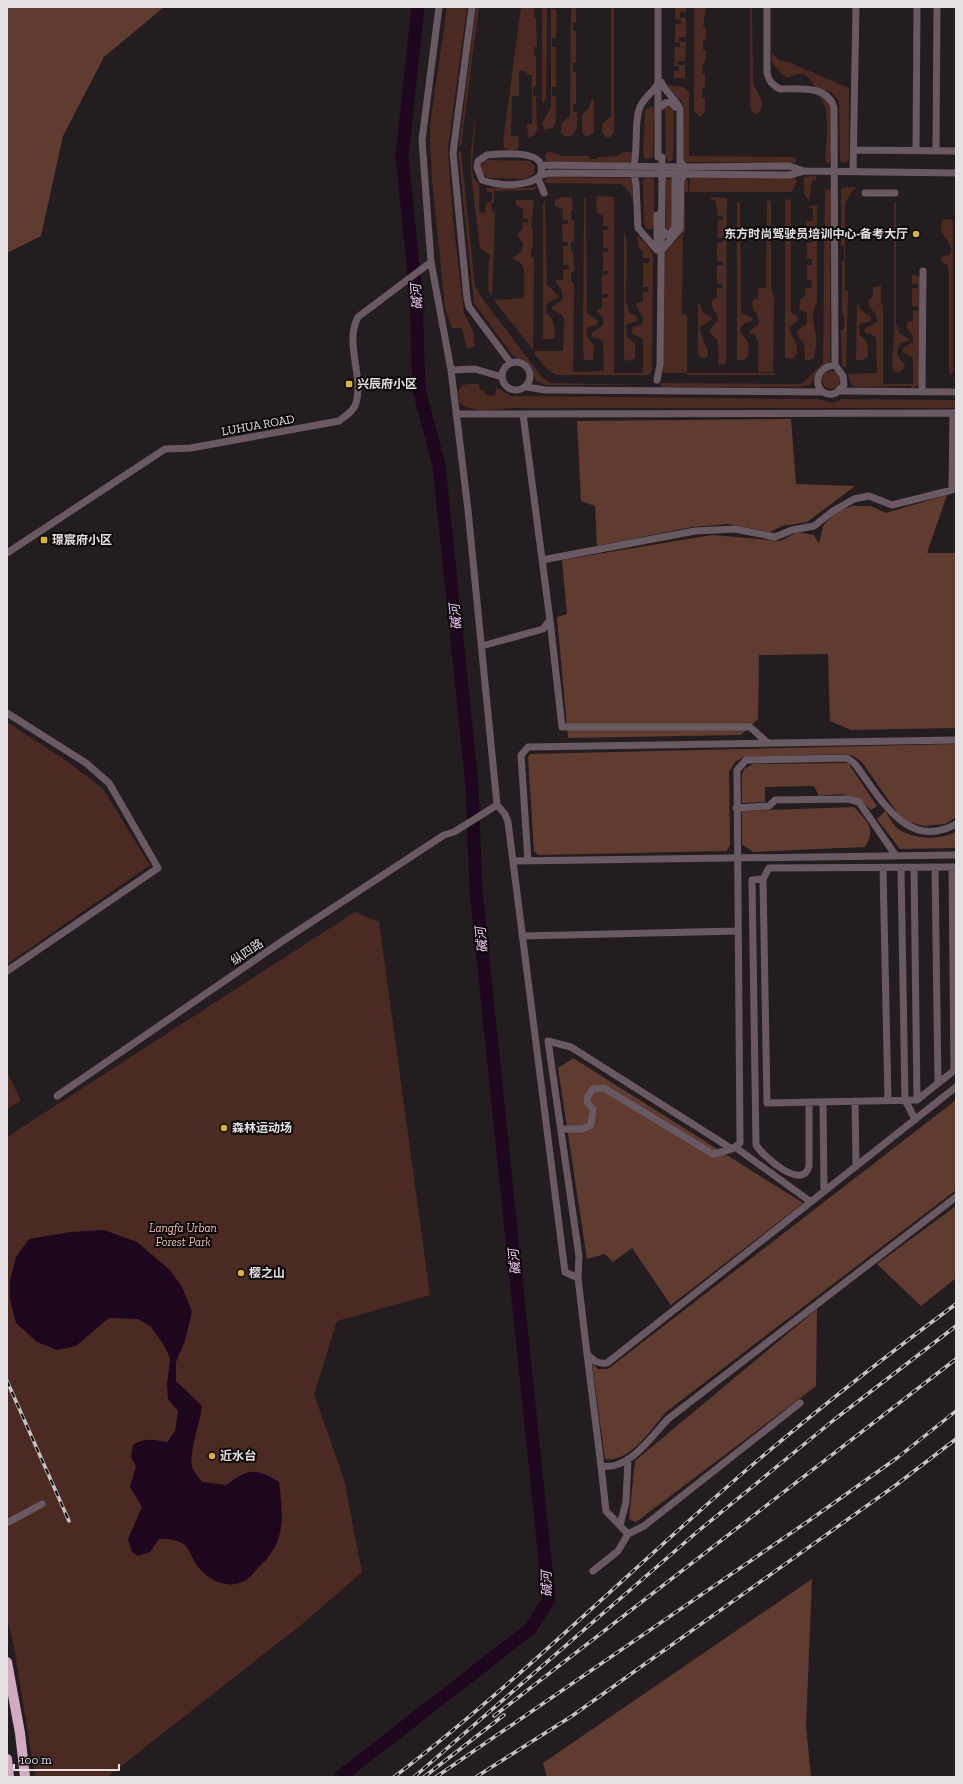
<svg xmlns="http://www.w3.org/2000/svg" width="963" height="1784" viewBox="0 0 963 1784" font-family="'Zilla Slab','Noto Sans SC',serif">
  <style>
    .green { fill: #4b2a21 }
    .forest { fill: #603b30 }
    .water { fill: #1c071f }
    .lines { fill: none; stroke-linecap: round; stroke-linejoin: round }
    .river { stroke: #1c071f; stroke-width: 13 }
    .minor { stroke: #695963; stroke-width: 7 }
    .highway { stroke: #d2aac2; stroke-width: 10 }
    .rail-casing { stroke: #c6c1c2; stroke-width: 3.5 }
    .rail { stroke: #0b0809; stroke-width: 2; stroke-dasharray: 6; stroke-linecap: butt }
    .minor-bridge { stroke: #695963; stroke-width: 7 }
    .poi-dot { fill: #d9b334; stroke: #0b0809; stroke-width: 1.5 }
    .labels { text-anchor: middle; stroke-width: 4; stroke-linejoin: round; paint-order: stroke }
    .poi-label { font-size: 12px; font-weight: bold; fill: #e5e0e1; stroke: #0b0809; text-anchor: start }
    .street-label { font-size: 12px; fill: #e5e0e1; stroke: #0b0809 }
    .park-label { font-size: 12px; font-style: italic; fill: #f8c0b0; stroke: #0b0809 }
    .water-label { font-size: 13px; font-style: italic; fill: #f4c5f8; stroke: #0b0809 }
  </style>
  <rect width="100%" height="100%" fill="#241d1f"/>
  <path class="green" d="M447,7h20l-19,142 5,71 11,93 9,18 2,15 -8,3 -5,-21h-10l-7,-20 -13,-129 -2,-38v-15z
    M476,7h3l-18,138 -2,1z
    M521,7h13v11l2,1 1,28h-3v9l2,1v29l-3,1v8l3,1 1,34 -3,6 -6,1 -1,-13h5v-49h-5l-1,-4h-7v25h-7l-1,40h8l-1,13 -6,2 -8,-3 -1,-6z
    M542,7h5l-1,92 -4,5z
    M551,7l1,2 5,1 -1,28h-4v9h4v40h-4v9h4v24l-3,8 -8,2 -3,-7 9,-16z
    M571,7h5v16h-3v8h3v32h-3v9h3v32h-3v8h4v17l-6,7h-7l-3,-4 1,-9 8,-7z
    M611,7h3v126l-4,4h-4l-4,-4v-9l9,-8z
    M675,7h11v5h-6v6h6v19h-7v4l7,1 -1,19h-7v4h7v13h-11v-7h5v-5h-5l1,-19h5v-4h-5v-19h6v-4l-6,-1z
    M694,7h12l-3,20 3,1v11l-3,1v10h3l-1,12 -2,1 -1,10 3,1v14l-3,1v9h3v12l-3,6h-3l-5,-5z
    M750,7h2l1,75c3,12 16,20 4,33l-6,-4 -1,-9z
    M772,53l7,7 9,2 61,26v70l-3,5 -5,-1 -1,-3 -1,-58 -8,-9 -15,-4c-10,-15 -11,-18 -29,-10l-6,-4 -10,-14z
    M666,85l17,2 6,5v64l104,1 3,1v5l-109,-1 -4,-2 1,-52 -2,-6z
    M818,95c7,3 11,8 13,15v50l-3,4 -3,-4c1,-17 7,-53 -7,-65z
    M591,100h3v33l-8,4 -4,-5v-17l8,-8z
    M651,106l3,2 -1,46 -1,4 -7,1 -2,-7 2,-42z
    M668,106l4,1 2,8 -1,45 -5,2 -2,-5 -1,-46v-4z
    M476,112l-4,54 1,11 6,8v27l6,1 1,-9 6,-3v-9h-5l-1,-4h45l5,-2 1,1 -3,3 -40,1v11l-3,2 1,8 3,1 -3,84 -4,-8 1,-29 2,-4 -11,-8 -9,-75v-22z
    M458,151l3,1 14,134 9,15 58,76 9,6 101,2h-106l-10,-4 -5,-15 -8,-7 -8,-2 -4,-4 -37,-50z
    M549,151l13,5h28v3h8v-2l19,-1 7,-4h9l-1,9 -2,2 -80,-1 -4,-1 -1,-6z
    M487,160l43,1 5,5 -1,8 -8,5 -38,-1 -8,-8 3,-8z
    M816,176v4h-4l-3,24v-5l-5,-4v-18z
    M549,177l83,1 1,24 -2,-8 -9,-10 -75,-1 -3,-2z
    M648,177l6,2v46l-1,4h-7l-2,-5 -1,-44z
    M690,177h105l2,3 -4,10 -3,2h-101z
    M665,179h6l2,3v41l-4,8h-3z
    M685,180h3v12h-3v41h-2l-1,81 5,1v58h88v2h-88l-1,-2h-23l2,-118 1,-5 17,-17z
    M857,187l-5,4 -7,12v88h3l-2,78 -4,-5 -1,-34 3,-1v-15l-2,-1v-51l2,-1v-15l-3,-1v-55l2,-2z
    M825,189l6,1 -1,171 -12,7 -7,16 -10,3h-140v-4l140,1c10,-6 13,-15 22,-21z
    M598,196l16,1v176h29v-34l-12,-6 2,-6 8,-2c5,-10 -2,-11 -5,-20l1,-2 6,-1v-10h5v-5h-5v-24h6v-5h-6v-7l-4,-2 -2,-14 12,12 4,8 -1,116 -4,4h-92l-10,-7 -12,-15 2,-2h27l1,-32 -2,-4 -10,-6v-2l11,-8 -1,-9 -6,-7v-3h7v-10l6,-1v-4h-6v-19h5v-3l-5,-1 -1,-18h6v-4h-5v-11l-8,-3v-6l7,-3h10l1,13 -2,1v9h3v21l-3,1v9h2l1,21h-3v10l3,1 -1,89 31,-1 -1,-28 -2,-3 -8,-3 -2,-4c5,-4 16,-6 12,-15 -2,-3 -5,-5 -7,-8l6,-2v-10l6,-1v-3h-6v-19l6,-1v-3h-5v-19h5v-4h-5v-18h5l1,-4h-6v-10l-6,-3 -1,-15z
    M584,197l2,3 1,113 11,8 -2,4 -8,2c-4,10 1,12 6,18l-1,15h-9l-1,-11z
    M709,197l18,1 -1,166 -7,1 -1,-24 -9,-10 9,-11c0,-9 -11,-12 -4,-22h3v-10h5v-4h-5v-19h6v-3l-6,-1v-18l6,-1v-4h-6l1,-18h5v-4h-5l-2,-14z
    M545,199l2,85 11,12 -1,2 -10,5 -1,9c9,9 8,12 9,25l-3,2h-9v-135z
    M788,199l3,1v112l7,5v3l-7,6 -2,4 8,15v9l-4,5 -8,-1v-157z
    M516,200h17l1,2 -3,26h2v21h-2v9h3l-1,92 -39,-50 30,-2v-28l-2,-6 -10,-6 10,-7 1,-7 -6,-10 5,-4 1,-7 5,-1v-3l-5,-1v-9l-8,-5z
    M767,200l4,1v87l3,9 -1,75h-15v-32l-3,-5 -7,-3 11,-8 -2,-11 -4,-3 -1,-8 3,-3h3v-11h8z
    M737,202h3l1,107 2,5 9,4 1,2c-4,3 -8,2 -11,6 -6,7 4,11 6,17 1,4 1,9 0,13l-4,4h-7z
    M894,203h2v121l3,9 10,6 -1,2 -7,2 -4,8 2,7 6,7c-1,6 -5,7 -11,7l-2,-9 2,-29z
    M624,205v23l3,19 -1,54 3,11 8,5 -1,4 -10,4 1,12 8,6v15l-5,3 -6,-2z
    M817,205v97c-7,12 -3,21 -1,34 1,7 -1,14 -2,22l-6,3 -3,-1 -1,-16 -7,-9v-4l10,-8v-10l-8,-4 1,-9c5,-3 6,-6 5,-12h6l1,-8h-5v-15h5v-6h-5v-16h5v-7h-5l-1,-15h7v-13h-4v-2z
    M944,219h7l2,3v151l-3,3 -1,-6v-98l-2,-7 -7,-5 2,-4 7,-1c9,-14 -17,-21 -5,-36z
    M912,275l7,1 1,4 -1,106 -7,2 -2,-2 -56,1 -3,-3 -3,-10 29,-1 -1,-35 -5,-4 -6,-1 -1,-4 13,-7c2,-9 -9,-12 -9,-21l5,-5v-9l8,-1v19l2,-1v80h30v-24l-1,-3 -10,-5 1,-4 10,-6v-6l-7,-9 3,-6h4v-10l5,-1v-3l-6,-1v-18h6v-4h-6z
    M857,301l3,8 11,8v4l-11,3 -1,4 1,8c9,5 8,11 8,20l-5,4h-7z
    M698,304h2l3,9 8,4 1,3 -12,7c0,11 8,18 8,29l-4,3 -5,-2 -1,-4z
    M822 380a9 9 0 1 1 18 0a9 9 0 1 1-18 0Z
    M469,384h10l1,6h4l1,5 10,1 1,-9 15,9 306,3 16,4 9,-4 114,1v8h-444c-18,1 -37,6 -53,-5l-1,-12 5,-6z
    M7,722l61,40 35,27 47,76 -143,99z
    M355,912l24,10 51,373 -93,26 -23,73 30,86 18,92 -61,53 -194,152h-72l-21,-130 -7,-29v-481z
    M7,1072l14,29 -14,8z"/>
  <path class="forest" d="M7,7h157l-60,50 -41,79 -22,100 -34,17z
    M791,419l5,65 59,2 -48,36 -25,4 -12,6 -41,-8 -37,3 -95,19 -2,-40 -14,-5 -4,-80z
    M947,495l-20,58h29v175l-105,2 -21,-9 -2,-67 -69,1 -1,64 -17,16 -173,3 -11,-121 10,-3 -5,-54 150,-25 68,6 18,-9 16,3 5,9 4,-18 14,-15 16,-5h18l15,7z
    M956,744v73l-11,7 -21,2 -16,-4 -10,-8 -36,-52 -8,-6 -8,-2 -102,3 -9,5 -6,10 1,74 -4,5 -188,4 -4,-4 -6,-94 2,-3z
    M848,763l29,43 -6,4c-18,-18 -27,-17 -52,-14l-5,-10 -49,1v15l-23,1v-28l2,-6 9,-5z
    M854,807c12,14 23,21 11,40l-112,5 -11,-8v-33z
    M885,811c4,5 8,14 13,18 17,11 41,11 58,3v16l-56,1 -23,-30z
    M573,1058l230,145 -132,102 -39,-57 -19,14 -8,-8 -18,5 -29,-191z
    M956,1100v90l-290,222c-15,17 -36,51 -61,47l-13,-96 6,6h10z
    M956,1206v72l-35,28 -44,-42z
    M817,1309l-1,77 -180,136 -7,-3 6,-58z
    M812,1579l-6,147 5,51h-264l-4,-14z"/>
  <path class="water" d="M104,1230l33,12 33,28 12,17 10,24 -7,30 -9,21v19l26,25c-1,14 -15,51 -9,63 2,4 6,9 9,13l24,3c22,-16 29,-18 53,-3 4,34 8,59 -20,85 -4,4 -8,10 -13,13 -18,11 -39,0 -50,-16 -4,-6 -6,-14 -11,-19 -8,-6 -17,-6 -26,-6l-9,13 -12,4 -6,-4 -4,-13 14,-32 -12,-20 6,-21 -5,-9 2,-12c11,-8 22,-5 34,-3l8,-11 3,-20 -10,-12 -1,-14 3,-27 -5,-11 -14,-20 -13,-8 -29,-1 -33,28 -19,4 -20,-8 -21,-19 -6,-24v-19l6,-23 13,-18 42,-7z"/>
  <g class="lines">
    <path class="river" d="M340,1777l191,-149 18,-29 -73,-709 -4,-105 -33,-320 -20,-75 -3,-96 -14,-138 16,-149"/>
    <path class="minor" d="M439,7l-17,133 9,122 20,108 17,140 29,295 8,9 3,8 57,450 13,6 9,76c7,7 10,10 20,9l349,-276
      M472,7l-19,146 14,145 2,9 41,55
      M767,7v66c2,8 5,12 13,16 19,0 48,-4 54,19l1,257
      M661,82c5,11 15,17 19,27v52l5,6
      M662,106l3,-3 6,-1 4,5
      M854,150l102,1
      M916,150l1,-143
      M936,151l1,-144
      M487,155c12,-1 50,-5 54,10 1,3 0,7 0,10 -13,13 -43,11 -59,5l-5,-13 1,-6z
      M658,157v-150
      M541,165l144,2 104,-1 15,5
      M634,165c4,-16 0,-46 6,-58 4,-9 12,-14 17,-22
      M853,172l3,-165
      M634,174l2,10 2,44 19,22
      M541,175l9,-2 239,2 15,-4 152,2
      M538,178l6,15
      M865,193h30
      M662,230l5,5 3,-1 5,-7v-53
      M657,247v-32
      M661,251l19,-22 1,-49 4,-6
      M502 376a14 14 0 1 1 28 0a14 14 0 1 1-28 0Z
      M835,365l8,11 1,9 -8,8c-20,8 -28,-25 -1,-28z
      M451,370l24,-1 27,8
      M657,380l3,-15 2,-186
      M527,387l18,3 277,2
      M840,391l116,1
      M922,392l1,-121
      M456,414l500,-1
      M7,553l158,-104 26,-1 148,-27c6,-5 15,-10 17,-18 8,-26 -12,-61 2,-86l73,-55
      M542,560l153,-29 40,-2 40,8 17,-7 22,-4 19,-15 21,-12 15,-3 23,9 60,-15 1,-77
      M550,620l12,107h188l18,16
      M482,646l61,-17 7,-9 -27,-206
      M7,713l79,50 23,20 49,85 -151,103
      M736,808l33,-2 6,-6 73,-1 11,3 37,54
      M513,861l443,-6
      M528,861l-7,-106 7,-8 428,-7
      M952,867l2,203
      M956,867l-187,1 -6,11 4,224 150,-3 39,-31
      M883,868l5,233
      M901,868l4,232 10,19
      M914,868l3,232
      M935,868l3,215
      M763,879l-11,1 4,265c7,11 47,47 53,21v-64
      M522,936l215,-5
      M57,1096l227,-156 160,-105 10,-3 43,-27
      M855,1101l1,65
      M823,1102l1,89
      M561,1129h21l9,-4 2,-16 -6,-7 1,-6 5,-7 11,-1 109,66 19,-5
      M735,1147l76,55
      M578,1278l1,-22 -31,-215 23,6 161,102 8,-6 -3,-373 9,-10 101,-2 8,6c24,32 52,88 101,60
      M587,1354l14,112c28,5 50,-29 67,-47l288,-222
      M601,1466l5,45 22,23 16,-8 156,-123
      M7,1523l35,-19
      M620,1525l6,-23 2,-43
      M593,1571l25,-20 10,-17"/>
    <path class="highway" d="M7,1662l13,71 5,44
      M7,1759l2,18"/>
    <defs>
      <path id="rail" d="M7,1381l62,140
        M494,1716l462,-357
        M394,1777c115,-88 218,-189 326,-284 76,-67 155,-129 236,-189
        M414,1777l283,-245 138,-113 121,-93
        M424,1777l80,-62
        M436,1777l371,-255 90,-64 59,-47
        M476,1777l96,-61 324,-231 60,-46"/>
    </defs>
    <use href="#rail" class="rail-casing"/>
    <use href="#rail" class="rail"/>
    <path class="minor-bridge" d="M662,157v22"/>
  </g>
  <g class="poi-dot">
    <circle cx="916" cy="234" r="4"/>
    <rect x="345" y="380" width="8" height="8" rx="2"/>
    <rect x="40" y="536" width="8" height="8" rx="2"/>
    <circle cx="224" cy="1128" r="4"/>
    <circle cx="241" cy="1273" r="4"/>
    <circle cx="212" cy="1456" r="4"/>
  </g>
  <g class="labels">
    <g class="poi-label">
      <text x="908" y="238" text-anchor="end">东方时尚驾驶员培训中心-备考大厅</text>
      <text x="357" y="388">兴辰府小区</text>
      <text x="52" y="544">璟宸府小区</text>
      <text x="232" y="1132">森林运动场</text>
      <text x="249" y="1277">樱之山</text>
      <text x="220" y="1460">近水台</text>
    </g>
    <g class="street-label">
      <text transform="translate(258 425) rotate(-10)" y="4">LUHUA ROAD</text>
      <text transform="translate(247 952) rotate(-34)" y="4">纵四路</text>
    </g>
    <g class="park-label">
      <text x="183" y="1232">Langfa Urban<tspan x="183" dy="14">Forest Park</tspan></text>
    </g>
    <g class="water-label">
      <text transform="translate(416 297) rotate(-94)" y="5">碱河</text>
      <text transform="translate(455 617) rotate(-96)" y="5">碱河</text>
      <text transform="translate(481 940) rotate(-96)" y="5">碱河</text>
      <text transform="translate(514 1262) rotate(-96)" y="5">碱河</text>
      <text transform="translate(546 1584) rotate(-91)" y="5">碱河</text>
    </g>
  </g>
  <rect width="963" height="1784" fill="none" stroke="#e5e0e1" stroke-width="16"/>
  <path d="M14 1764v6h105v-6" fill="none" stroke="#e5e0e1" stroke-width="2"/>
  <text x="20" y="1764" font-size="12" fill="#e5e0e1" stroke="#0b0809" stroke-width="3" paint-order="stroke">100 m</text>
</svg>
